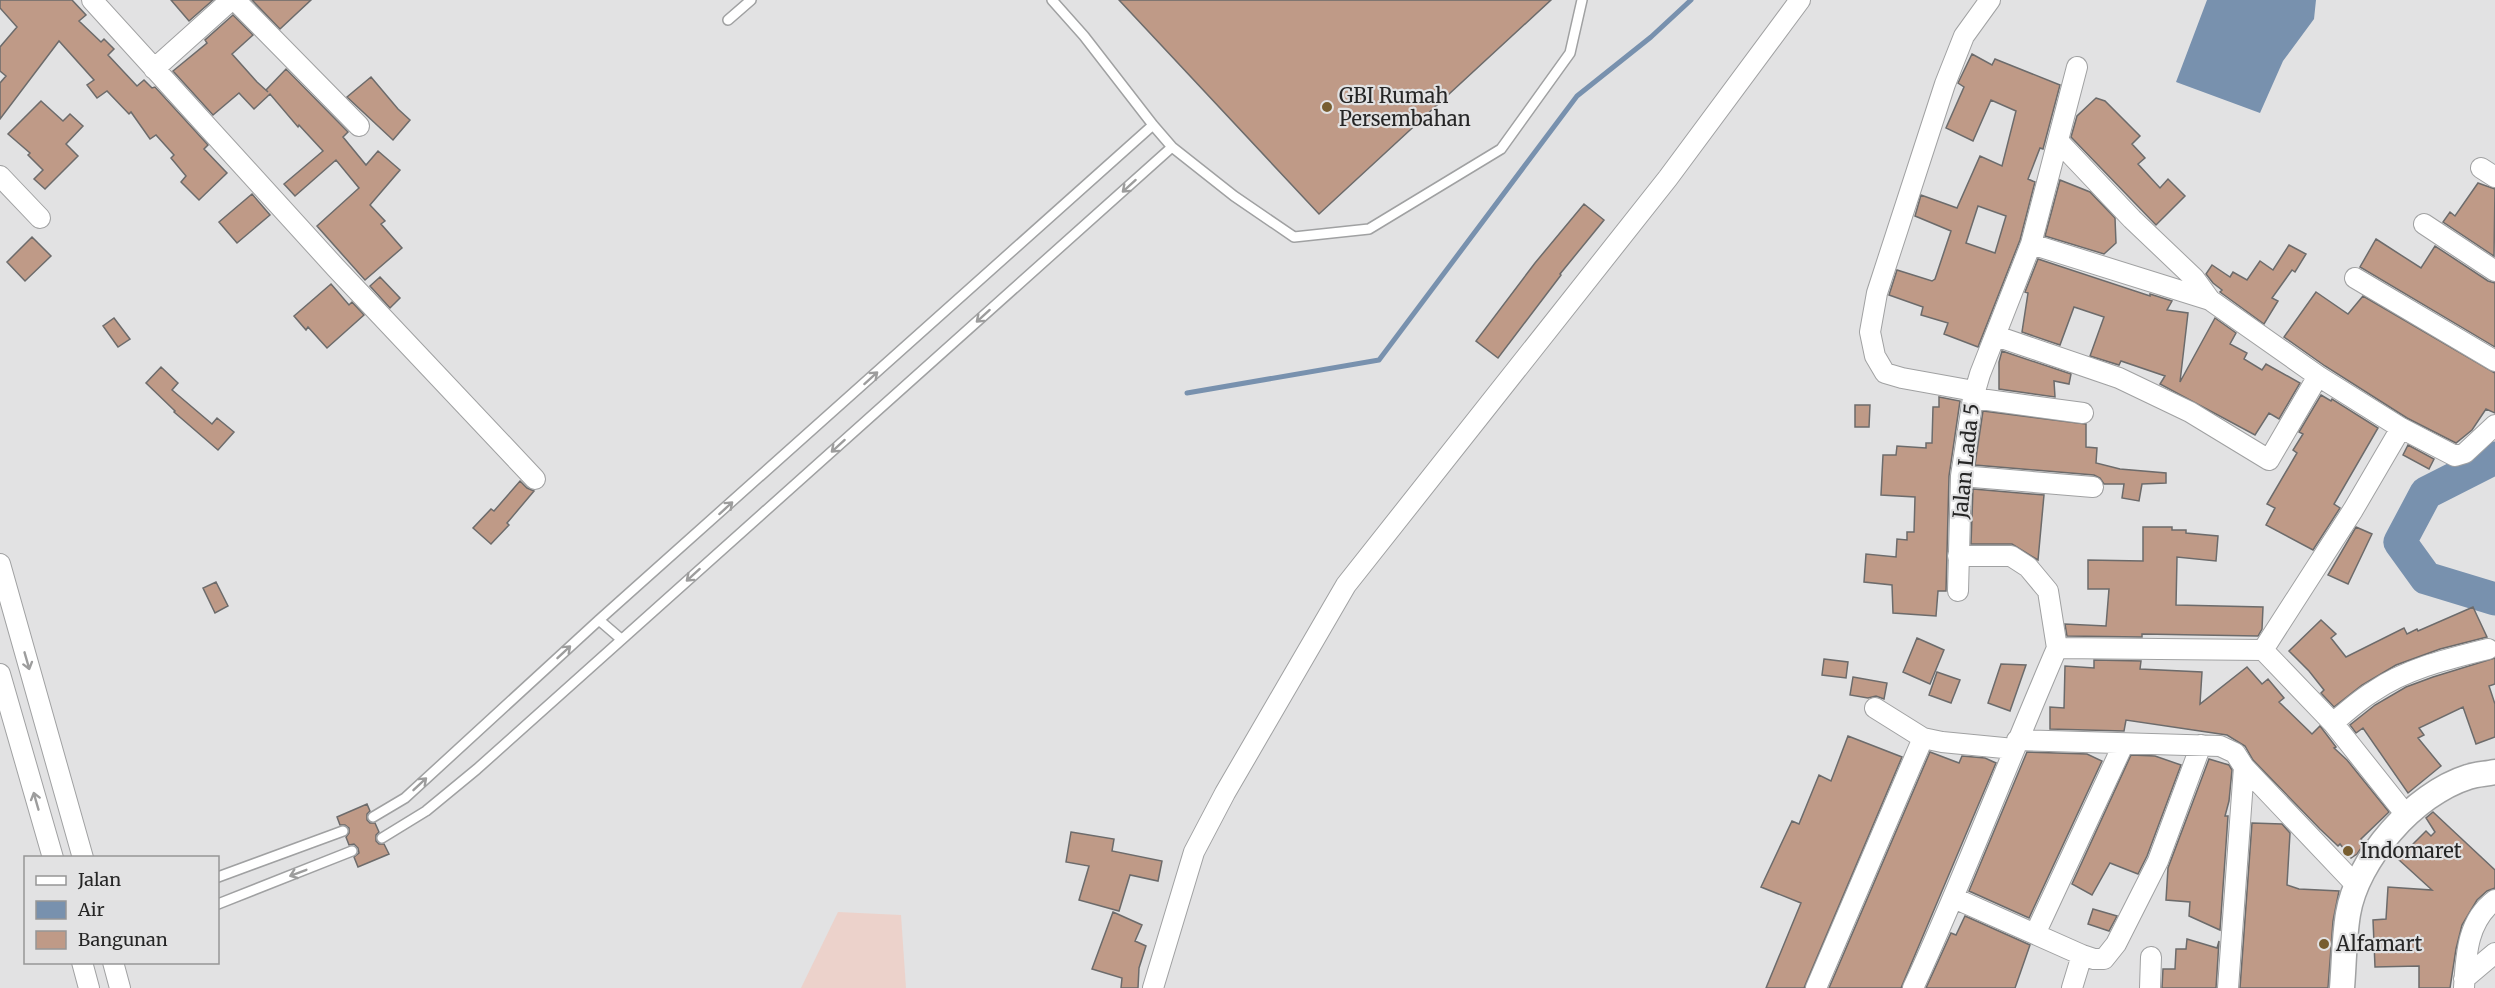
<svg xmlns="http://www.w3.org/2000/svg" width="2495" height="988" viewBox="0 0 2495 988" font-family="Merriweather,serif">
  <style>
    .commercial { fill: #ecd2cb }
    .water { fill: #7891ae }
    .lines { fill: none; stroke-linecap: round; stroke-linejoin: round }
    .stream { stroke: #7891ae; stroke-width: 5 }
    .river { stroke: #7891ae; stroke-width: 33 }
    .building { fill: #bf9a87; stroke: #6c6b6b; stroke-width: 1.5; fill-rule: evenodd }
    .service-casing { stroke: #a0a1a2; stroke-width: 12 }
    .minor-casing { stroke: #a0a1a2; stroke-width: 22 }
    .tertiary-casing { stroke: #a0a1a2; stroke-width: 27 }
    .service { stroke: #fff; stroke-width: 9 }
    .minor { stroke: #fff; stroke-width: 20 }
    .tertiary { stroke: #fff; stroke-width: 24 }
    .oneway { stroke: #9d9d9d }
    .poi-dot { fill: #775d2f; stroke: #e2e2e3; stroke-width: 2 }
    .labels { text-anchor: middle; stroke-width: 4.5; stroke-linejoin: round; paint-order: stroke }
    .poi-label { font-size: 20px; fill: #252525; stroke: #e2e2e3; text-anchor: start }
    .street-label { font-size: 20px; fill: #252525; stroke: #e2e2e3 }
  </style>
  <rect width="100%" height="100%" fill="#e2e2e3"/>
  <path class="commercial" d="M838,912l63,3 5,73h-105z"/>
  <path class="water" d="M2207,0h109l-2,19 -31,42 -23,52 -84,-31z"/>
  <g class="lines">
    <path class="stream" d="M1187,393l192,-33 198,-264 74,-59 40,-37"/>
    <path class="river" d="M2495,458l-69,35 -26,49 26,36 69,21"/>
  </g>
  <path class="building" d="M0,0h72l14,15 -7,6 22,21 3,-3 10,10 -6,6 29,31 7,-6 8,8 3,-1 53,58 -4,4 23,24 -28,27 -18,-18 5,-6 -15,-18 3,-3 -18,-20 -6,4 -19,-27 -2,2 -22,-23 -10,7 -10,-13 7,-5 -35,-39 -59,78v-36l6,-7 -6,-5v-24l17,-20 -17,-19z
    M171,0h42l-24,21z
    M252,0h59l-31,29z
    M1119,0h432l-232,214z
    M233,15l20,20 -21,19 25,28 11,10 -2,-2 20,-21 62,63 -5,5 23,28 12,-14 22,19 -30,35 15,16 -4,3 21,24 -37,32 -48,-54 42,-38 -23,-28 -41,36 -11,-12 39,-33 -24,-26 -1,2 -28,-33 -16,15 -15,-16 -26,22 -40,-44 34,-28 -2,-3z
    M1972,54l20,11 3,-6 65,26 -17,64 -3,-1 -12,31 7,3 -15,58 -42,107 -34,-13 4,-11 -27,-8 2,-8 -34,-12 8,-25 35,11 3,-2 16,-48 -36,-15 6,-21 36,13 23,-52 22,10 14,-55 -25,-11 -18,41 -27,-13 18,-41 -6,-4zM1978,206l28,10 -11,37 -29,-10z
    M371,77l27,32 12,11 -17,20 -46,-43z
    M2096,98l9,3 35,35 -8,8 13,14 -7,6 22,24 8,-9 17,17 -29,29 -85,-88 6,-21z
    M41,101l22,20 7,-7 13,12 -17,18 12,12 -33,33 -11,-10 9,-9 -15,-15 2,-2 -22,-19z
    M2060,180l30,12 25,26 1,25 -12,11 -59,-18z
    M2478,183l17,6 -1,67 -51,-34 7,-10 5,4z
    M252,194l18,21 -33,28 -18,-21z
    M1584,204l20,16 -44,54 1,1 -63,83 -22,-17 59,-78z
    M32,237l19,19 -26,25 -18,-19z
    M2376,239l45,29 14,-22 53,35 7,2v64l-135,-80z
    M2289,245l17,9 -11,18 -3,-2 -20,28 6,3 -14,23 -44,-32 2,-2 -9,-7 -7,-9 6,-9 18,12 3,-5 14,8 13,-19 13,9z
    M2038,259l112,37v-2l22,7 -5,9 21,3 -8,69 35,-64 21,15 -6,11 17,9 -3,6 18,11 4,-6 34,19 -21,36 -10,-6 -14,22 -95,-51 5,-8 -44,-15 -2,4 -29,-9 14,-39 -30,-10 -14,38 -38,-13 6,-39 -3,-1z
    M380,277l20,21 -10,10 -20,-22z
    M331,284l18,21 3,-3 12,13 -37,33 -19,-21 -2,3 -12,-14z
    M2316,292l32,22 15,-18 132,77v40l-9,-4 -14,21 -16,13 -49,-25 -82,-52 -41,-29z
    M114,318l16,21 -12,8 -15,-21z
    M2002,351l69,23 -2,10 -15,-3 1,16 -56,-8v-27z
    M161,367l17,16 -6,7 40,34 5,-6 17,14 -16,18 -44,-38 1,-1 -29,-28z
    M2321,395l10,6 1,-2 46,29 -44,76 6,4 -27,42 -47,-25 9,-17 -8,-4 30,-51 -4,-3 10,-16 -4,-2z
    M1939,397l21,4 -11,75 -3,115h-8l-2,25 -43,-3 -1,-28 -28,-3 2,-28 30,3 1,-18 10,1v-8h7l1,-35 -34,-2 2,-40h13l1,-9 29,2v-5h6l1,-36h6z
    M1855,405h15l-1,22h-14z
    M1983,411l103,13v23l11,1 -1,15 24,6 46,4v10l-24,1 -3,17 -17,-3 2,-14h-20l-4,-6 -6,-3 -119,-10z
    M2408,445l26,14 -5,10 -26,-14z
    M520,481l7,7 7,3 -27,32 2,2 -18,19 -18,-16 18,-19 3,2z
    M1973,489l71,6 -6,65 -26,-16h-41z
    M2143,527h29v3h14v3l32,3 -2,25 -39,-4 -1,48 87,2 -1,22 -4,7 -116,-2v3l-75,-1 -2,-12 41,2 3,-37h-21v-29l55,1z
    M2356,527l16,7 -24,50 -20,-9z
    M216,582l12,24 -13,7 -12,-25z
    M2473,607l14,30 -47,12 -44,16 -34,20 -28,22 -13,-14 3,-3 -15,-19 -20,-20 32,-31 15,14 -5,4 15,19 58,-29 3,6 10,-5 1,2z
    M1917,638l27,12 -14,34 -27,-12z
    M2495,658v26l-6,2 6,18v33l-19,7 -13,-37 -44,21 5,7 -6,3 23,28 -33,27 -45,-65 -7,5 -6,-8 25,-20 31,-18 27,-10z
    M1824,659l24,3 -2,16 -24,-3z
    M2094,660l47,1 -1,8 62,3 -2,32 47,-37 15,17 6,-5 16,19 -5,4 33,32 8,-8 16,21 -2,1 13,12 42,52 -28,27 3,5 -7,10 -6,4 -11,-14 -2,2 -18,-17 -67,-69 -8,-14 -18,-11 -101,-15 -2,11 -74,-2v-22l14,1 1,-42 29,2z
    M2001,664l25,1 -16,46 -22,-8z
    M1937,672l23,8 -9,23 -22,-8z
    M1853,677l34,6 -3,16 -8,-3 -8,2 -18,-3z
    M1848,736l54,21 -98,231h-38l35,-85 -40,-16 31,-66 7,3 20,-49 12,6z
    M1930,752l29,11 3,-7 23,2 11,5 -95,225h-72z
    M2027,752l60,2 15,7 -73,157 -60,-27z
    M2131,755l24,1 26,9 -34,91 -9,18 -28,-11 -18,32 -20,-11z
    M2209,759l20,6 3,5 -3,31 -4,15h3l-8,114 -31,-14 1,-14 -24,-2 2,-32z
    M367,804l3,7 -3,3v6l3,3h5l4,9 -3,3v6l3,3h5l5,10 -31,13 -4,-10 5,-4 -1,-5 -4,-4 -5,1 -3,-8 3,-4v-5l-4,-3h-5l-3,-8z
    M2433,812l62,58v18l-8,3 -10,9 -15,25 -6,24 -6,39h-31v-22l-44,1 -2,-47 13,-1 2,-32 44,3 -34,-31 28,-28 5,5 4,-4 -9,-14z
    M2252,823l30,1 8,9 -3,52 12,4 40,2 -6,30 -5,67h-88z
    M1071,832l43,7 -2,12 50,10 -4,20 -28,-6 -11,36 -40,-11 10,-34 -23,-4z
    M2093,909l24,7 -8,15 -21,-7z
    M1113,912l29,13 -7,16 11,5 -7,22 -1,20h-17l1,-10 -30,-9z
    M1965,916l65,29 -15,43h-89l25,-55 5,2z
    M2187,939l30,9 2,-7 -3,47h-54l1,-19h12l1,-20h10z"/>
  <g class="lines">
    <defs>
      <path id="service" d="M1052,0l32,36 69,89 19,22 62,49 60,41 75,-8 132,-80 69,-96 12,-53
        M728,20l23,-20
        M599,620l22,19
        M373,817l32,-19 194,-178 554,-495
        M382,838l44,-27 51,-42 695,-622
        M218,877l125,-46
        M218,904l134,-53"/>
      <path id="minor" d="M92,0l244,268 199,211
        M235,0l124,126
        M154,69l77,-69
        M2058,141l74,78 62,59 16,22
        M2481,168l14,9
        M0,176l40,42
        M2424,224l71,47
        M2031,244l179,56 108,76 83,52 54,28 10,-3 30,-28
        M2355,278l140,83
        M1996,336l123,42 71,34 79,48 49,-84
        M1974,391l-72,-13 -17,-5 -10,-17 -5,-24 7,-39 68,-209 19,-48 26,-36
        M1973,398l110,15
        M1961,476l132,11
        M1958,556h53l17,11 20,24 9,57
        M0,564l83,294
        M1958,591l3,-115 12,-78 7,-24 51,-130 46,-177
        M2263,650l90,-140 48,-82
        M0,674l53,184
        M1875,708l48,30 19,4 72,7
        M2333,723c13,-11 26,-23 41,-32 34,-23 74,-32 114,-42
        M2017,740l203,6 15,7 9,14 112,118
        M1954,898l128,57 12,4h10l12,-15 42,-83 43,-116
        M2035,934l88,-189
        M82,962l7,26
        M113,962l7,26
        M2464,979l31,-26
        M1153,988l41,-136 31,-59 121,-208 322,-407 132,-178
        M1816,988l107,-250
        M1913,988c52,-112 95,-227 144,-340l206,2 70,73 74,93
        M2072,988l10,-33
        M2150,988l1,-31
        M2228,988l16,-221
        M2464,988c2,-33 3,-67 31,-88"/>
      <path id="tertiary" d="M2342,988c2,-24 2,-50 6,-74 9,-55 66,-120 120,-137 8,-3 18,-3 27,-5"/>
    </defs>
    <use href="#service" class="service-casing"/>
    <use href="#minor" class="minor-casing"/>
    <use href="#tertiary" class="tertiary-casing"/>
    <use href="#service" class="service"/>
    <use href="#minor" class="minor"/>
    <use href="#tertiary" class="tertiary"/>
  </g>
  <defs><path id="oneway-shaft" d="M-6 0H5M1.5-3L5.5 0L1.5 3" fill="none" stroke-width="1.6" stroke-linecap="round" stroke-linejoin="round" transform="scale(1.5)"/></defs>
  <g class="oneway">
    <use href="#oneway-shaft" transform="translate(1129 186) rotate(138)"/>
    <use href="#oneway-shaft" transform="translate(983 316) rotate(138)"/>
    <use href="#oneway-shaft" transform="translate(871 378) rotate(-42)"/>
    <use href="#oneway-shaft" transform="translate(838 446) rotate(138)"/>
    <use href="#oneway-shaft" transform="translate(726 508) rotate(-42)"/>
    <use href="#oneway-shaft" transform="translate(693 575) rotate(138)"/>
    <use href="#oneway-shaft" transform="translate(564 652) rotate(-43)"/>
    <use href="#oneway-shaft" transform="translate(27 661) rotate(74)"/>
    <use href="#oneway-shaft" transform="translate(420 784) rotate(-43)"/>
    <use href="#oneway-shaft" transform="translate(36 801) rotate(-106)"/>
    <use href="#oneway-shaft" transform="translate(298 873) rotate(159)"/>
  </g>
  <g class="poi-dot">
    <circle cx="1327" cy="107" r="6"/>
    <circle cx="2348" cy="851" r="6"/>
    <circle cx="2324" cy="944" r="6"/>
  </g>
  <g class="labels">
    <g class="poi-label">
      <text x="1339" y="103">GBI Rumah<tspan x="1339" dy="23">Persembahan</tspan></text>
      <text x="2360" y="858">Indomaret</text>
      <text x="2336" y="951">Alfamart</text>
    </g>
    <g class="street-label">
      <text transform="translate(1966 461) rotate(-84)" y="7">Jalan Lada 5</text>
    </g>
  </g>
  <rect x="24" y="856" width="195" height="108" fill="#e2e2e3" stroke="#969697" stroke-width="1.5"/>
  <rect x="36" y="876" width="30" height="9" fill="#ffffff" stroke="#969697" stroke-width="1.5"/>
  <text x="78" y="886" font-size="18" fill="#252525">Jalan</text>
  <rect x="36" y="901" width="30" height="18" fill="#7891ae" stroke="#969697" stroke-width="1.5"/>
  <text x="78" y="916" font-size="18" fill="#252525">Air</text>
  <rect x="36" y="931" width="30" height="18" fill="#bf9a87" stroke="#969697" stroke-width="1.5"/>
  <text x="78" y="946" font-size="18" fill="#252525">Bangunan</text>
</svg>
